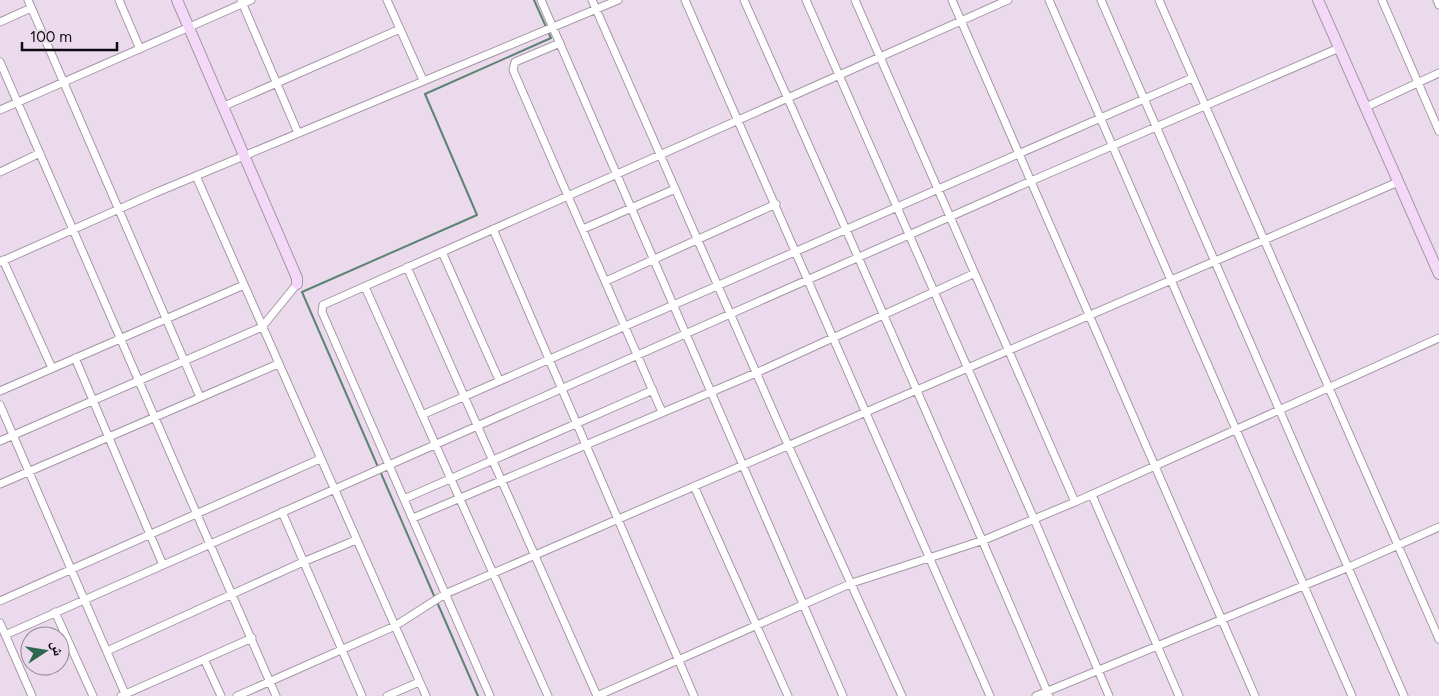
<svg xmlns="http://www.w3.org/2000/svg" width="1439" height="696" viewBox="0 0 1439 696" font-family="Figtree,'Noto Naskh Arabic',sans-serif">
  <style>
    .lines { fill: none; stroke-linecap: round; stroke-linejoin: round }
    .stream { stroke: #5d8473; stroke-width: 2 }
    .street-casing { stroke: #a597a7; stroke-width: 9 }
    .secondary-casing { stroke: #a597a7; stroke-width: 12 }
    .street { stroke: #fff; stroke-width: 7 }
    .secondary { stroke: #f3d9f7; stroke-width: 10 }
  </style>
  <rect width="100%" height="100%" fill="#eadaec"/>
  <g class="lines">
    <path class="stream" d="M378,467l-76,-175 175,-77 -52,-121 126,-56 -17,-38
      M380,471l55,127
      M437,602l41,94"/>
    <defs>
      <path id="street" d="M28,0l172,397
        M119,0l21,49
        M241,0l57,133
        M387,0l36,80
        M541,0l302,696
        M592,0l196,445 114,251
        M685,0l305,696
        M744,0c103,231 206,463 305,696
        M806,0l228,519 75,177
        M855,0l220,502
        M952,0l303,696
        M1049,0l303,696
        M1101,0l303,696
        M1159,0l280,639
        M1382,0l57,131
        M1437,0l2,5
        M0,22l31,-14
        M560,43l-45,19 -2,8 149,342
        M0,62l276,634
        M222,107l178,-78
        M1366,107l73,-34
        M0,110l251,-110
        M0,172l40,-19
        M196,176l230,520
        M493,229l201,467
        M583,229l92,-40
        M442,252l57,128
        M3,260l49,108
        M0,262l155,-69 463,-193
        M407,267l190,429
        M606,281l170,-77
        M365,287l183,409
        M75,358l88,207
        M0,391l244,-106
        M0,405l126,291
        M422,415l770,-337
        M0,441l262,-114 35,-43
        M0,484l278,-120
        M694,486l94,210
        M1092,495l87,201
        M404,499l249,-109
        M282,512l80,184
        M413,518l343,-145 217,-99
        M0,601l320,-142
        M55,612l38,84
        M0,623l32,73
        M5,635l1026,-454 308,-133
        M107,651l196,-89 53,-22
        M204,659l17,37
        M121,696l131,-58
        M237,696l158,-70 50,-32 953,-412
        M387,696l32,-14
        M490,696l-168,-384 1,-7 685,-305
        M597,696l255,-113 132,-43 91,-38 364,-164
        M1036,696l313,-129 90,-40"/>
      <path id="secondary" d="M177,0l120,278v6
        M1318,0l121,274"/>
    </defs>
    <use href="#street" class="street-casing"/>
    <use href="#secondary" class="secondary-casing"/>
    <use href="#street" class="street"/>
    <use href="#secondary" class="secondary"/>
  </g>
  <g transform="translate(45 651) rotate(78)"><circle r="24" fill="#eadaec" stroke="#928794"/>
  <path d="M0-4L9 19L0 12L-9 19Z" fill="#2d6750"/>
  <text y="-8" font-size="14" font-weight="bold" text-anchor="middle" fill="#0f0a10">ش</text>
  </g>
  <path d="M22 42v8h95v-8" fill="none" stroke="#0f0a10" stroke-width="2.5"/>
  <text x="30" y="42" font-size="15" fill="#0f0a10" stroke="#eadaec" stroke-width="4" paint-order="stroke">100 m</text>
</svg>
